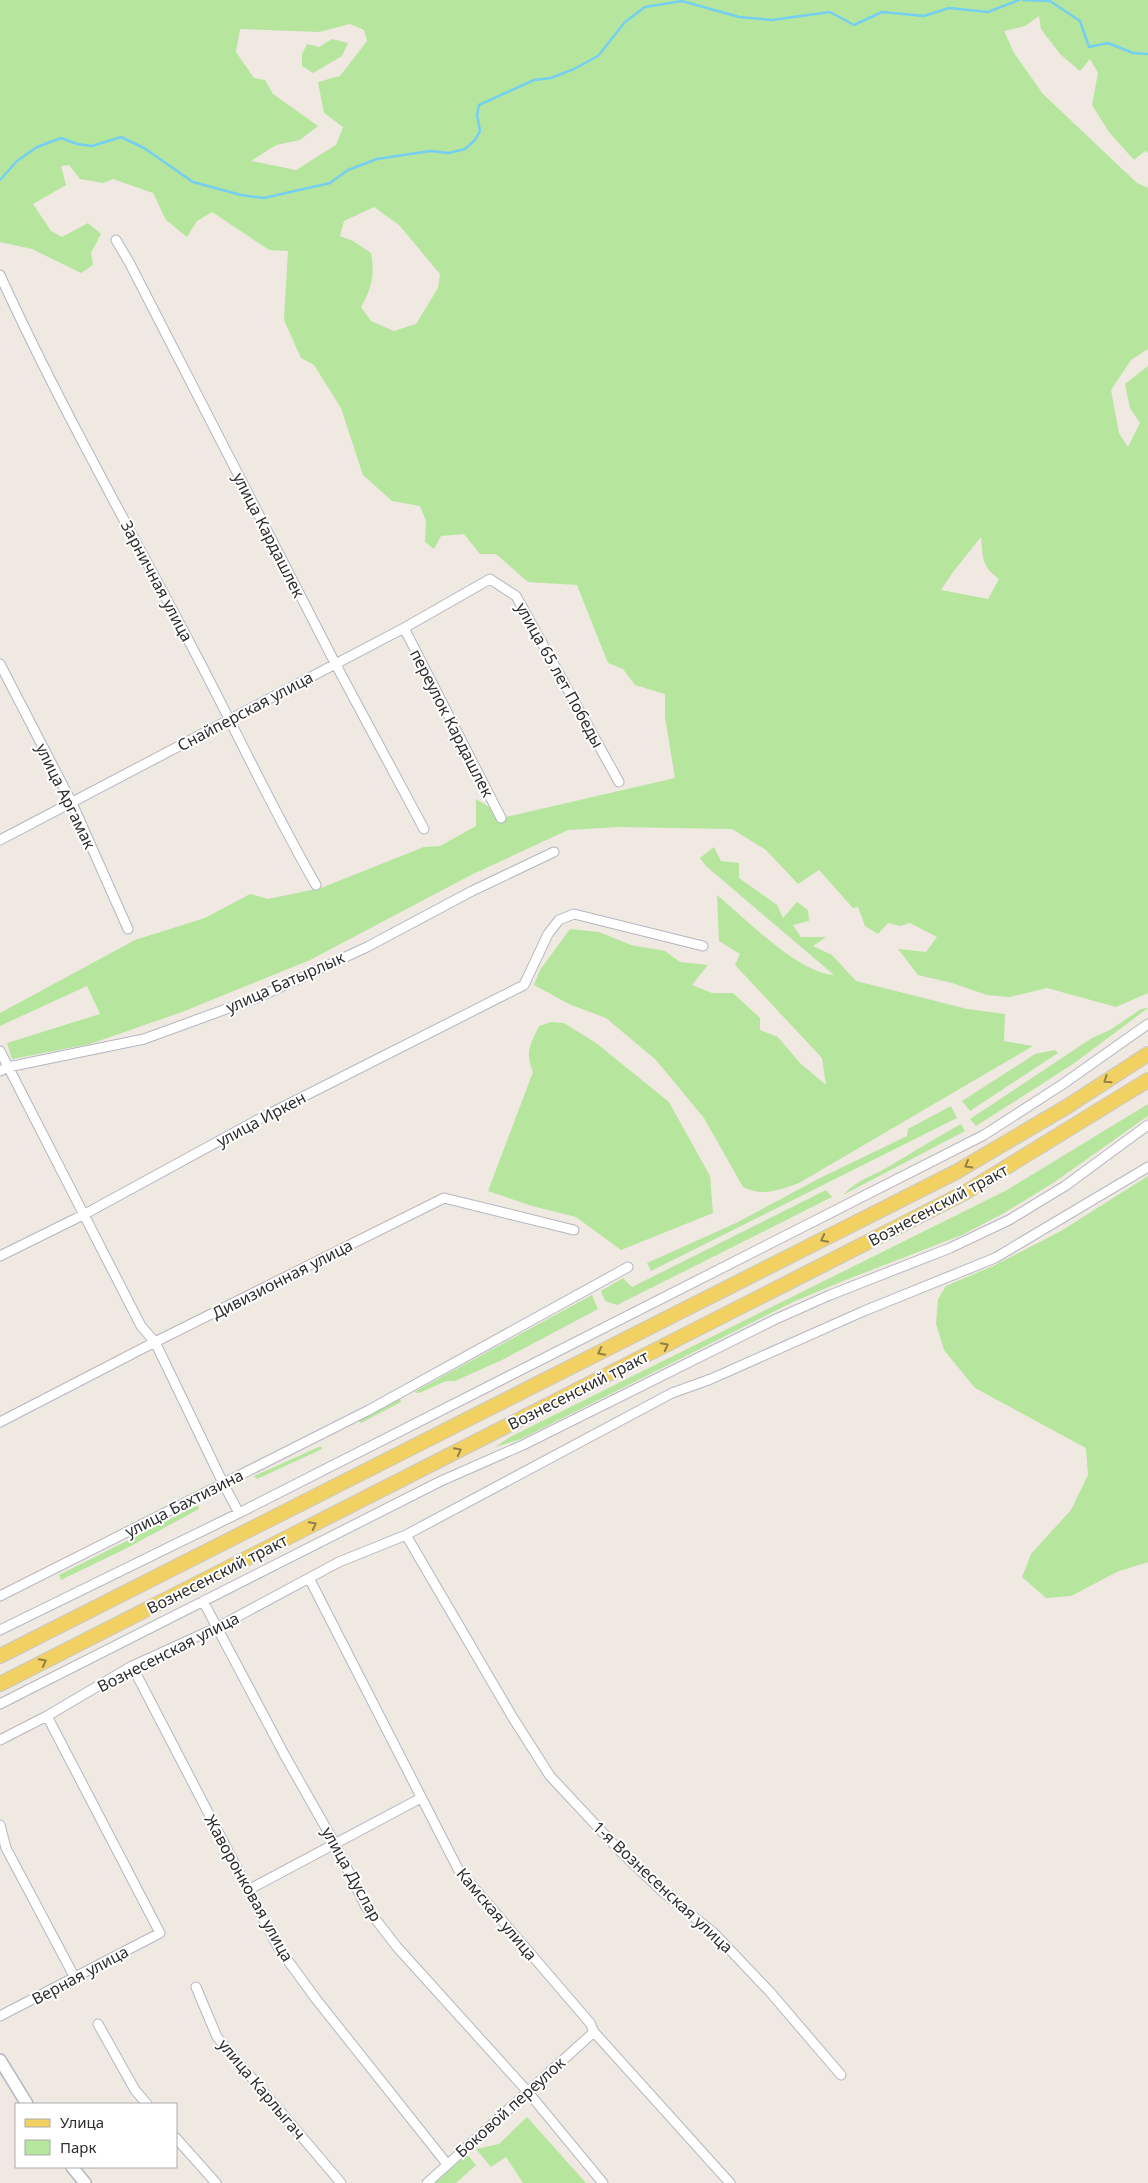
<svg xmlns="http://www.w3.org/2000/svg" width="1148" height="2183" viewBox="0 0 1148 2183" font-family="'Noto Sans',sans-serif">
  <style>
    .green { fill: #b6e59e; fill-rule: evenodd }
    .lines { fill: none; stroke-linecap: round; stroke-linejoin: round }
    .stream { stroke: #75cff0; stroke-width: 2.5 }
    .street-casing { stroke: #b4b7c1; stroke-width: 11 }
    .secondary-casing { stroke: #b4b7c1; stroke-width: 14 }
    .primary-casing { stroke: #c9c9c9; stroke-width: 16 }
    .street { stroke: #fff; stroke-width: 9 }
    .secondary { stroke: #fff; stroke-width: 11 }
    .primary { stroke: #f2d163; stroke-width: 14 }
    .oneway { stroke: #908048 }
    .labels { text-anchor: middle; stroke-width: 4; stroke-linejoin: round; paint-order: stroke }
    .street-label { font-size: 16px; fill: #2e2e2e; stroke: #fff }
  </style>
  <rect width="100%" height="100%" fill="#efe9e1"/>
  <path class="green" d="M0,0h1148v153l-3,-2 -11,9 -25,-28 -17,-27 6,-32 -8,-14 -10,12 -20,-17 -19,-25 -2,-13 -14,10 -21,5 10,22 29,41 94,89 11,5v161l-17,11 -20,30 8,43 9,14 12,-24 -10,-15 -5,-24 23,-18v627l-32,14 -69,-19 -37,9 -23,-2 -35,-12 -34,-8 -20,-26 28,3 11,-15 -27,-14 -10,3 -12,-3 -10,11 -13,-8 -7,-19 -5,1 -34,-38 -21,14 -32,-34 -34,-21 -113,-2 -51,3 -97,45 -161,85 -128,52 -92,32 -78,15 -5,-16 93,-29 -13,-28 -87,40v-13l135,-73 70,-22 45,-24 18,5 53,-11 103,-41 16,-1 36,-20v-27l30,18 169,-39 -10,-61v-23l-30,-9 -12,-16 -15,-6 -31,-78 -49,-3 -32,-28h-16l-16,-20 -23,2 -7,13 -9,-7 1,-21 -6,-15 -28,-5 -29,-26 -22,-67 -27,-43 -13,-7 -17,-38 4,-69 -19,-1 -57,-38 -15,9 -10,16 -21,-17 -13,-27 -40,-14 -10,4 -23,-4 -11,-14 -8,1 5,19 -33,19 18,27 11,6 26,-14 13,11 -10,19 2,12 -12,8 -49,-24 -32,-7zM350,24l14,6 3,11 -27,35 -22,6 6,31 19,14 -7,18 -40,25 -45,-9 25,-16 24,-5 18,-14 -45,-32 -8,-14 -11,-2 -18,-26 4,-23 79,3zM374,207l25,18 41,49 -2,14 -22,36 -22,7 -23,-10 -10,-14c11,-19 14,-33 10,-54l-18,-12 -13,-5 4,-15zM981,537c2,20 0,29 18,42l-11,20 -47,-9 12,-18z
    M332,39l16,4 -6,13 -29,17 -11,-7v-12l5,-10 12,3z
    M714,847l7,14 18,2v15l38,27 6,13 14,-16 11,8 1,11 -16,4 8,12h25l-13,9 19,9 24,26 111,28 38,5 -1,27 29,5 -234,137c-20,7 -36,14 -56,4l-39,-69 -48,-58 -50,-42 -37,-14 -35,-19 6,-15 30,-41 29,3 32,13 34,6 15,11 28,3 -16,20 20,8h21l27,25v12l18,7 22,26 26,22 -4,-27 -87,-93 5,-11 -21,-13 -2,-46c29,24 81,78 117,80l-128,-109 -6,-8z
    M1148,1008l-75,56 -97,62 -6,-7 122,-81 18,-8 31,-21z
    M551,1022l13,1 32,20 73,59 41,74 3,37 -92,37 -45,-33 -44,-11 -44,-15 45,-119c-8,-20 -3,-27 6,-46z
    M1055,1050l3,3 -88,58 -8,-10 73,-47z
    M1148,1104v12l-95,67 -49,30 -42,22 -119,46 -50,21 -272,137 -26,8 15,-10 497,-247z
    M951,1106l6,12 -306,153 -4,-8 89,-40 84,-45 87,-42 1,-7z
    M961,1124l4,7 -122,64c15,-16 31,-19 50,-31 22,-13 44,-27 68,-40z
    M1148,1176v386l-29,9 -48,25 -25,2 -24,-21 9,-23 40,-44 17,-35 -2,-27 -111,-60 -31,-38 -8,-26 2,-25 8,-13 47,-20 68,-35z
    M826,1190l6,7 -215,108 -12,-4 -4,-10 22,-13 9,9z
    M592,1295l6,14 -96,51 -47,21h-9l-27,12 -5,-1z
    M400,1398l1,4 -40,21 -2,-2z
    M321,1446l1,3 -65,30 -3,-3z
    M198,1505l1,4 -72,39 -66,32 -2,-5z
    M527,2117l59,66h-63l-17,-26 -15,10 -15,-18 23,-5z
    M467,2154l9,11 -20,18h-21z"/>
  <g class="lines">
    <path class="stream" d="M1023,0l27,1 30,20 9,26 19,-4 25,10 15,1
      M0,180l17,-19 20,-14 24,-9 16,6 15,2 29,-9 23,11 49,34 48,13 23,3 66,-15 18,-13 29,-11 53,-8 19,2 16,-4 10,-9 5,-9 -3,-16 2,-10 55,-25 17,-2 23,-9 24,-13 27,-34 20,-15 37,-6 57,16 33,3 58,-8 24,13 28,-13 42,4 25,-8 39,4 31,-12"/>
    <defs>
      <path id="street" d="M116,240l13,22 206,401 89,166
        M0,275c58,127 127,249 192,372 42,79 79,160 124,238
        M404,628l97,190
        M0,664l72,139 56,126
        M0,840l404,-212 86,-49 26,17 103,186
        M0,1051l141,275 14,16 68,141 16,30
        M0,1071l8,-4 136,-28 115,-42 108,-50 105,-56 82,-39
        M0,1256l85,-42 176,-96 263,-133 24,-51 11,-14 15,-6 129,32
        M0,1422l155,-80 289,-144 130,32
        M406,1535l107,183 37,58 71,76 42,40 51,41 56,59 71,83
        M309,1578l149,291 132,154 4,9 136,151
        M0,1596l369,-186 259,-143
        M203,1601l81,153 51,90 31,63 31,40 131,145 75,91
        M0,1630l239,-117 745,-378 79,-51 85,-60
        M132,1666l146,281 38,52 131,165
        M0,1704l441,-223 82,-36 253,-126 54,-24 120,-47 59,-28 56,-34 83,-61
        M0,1740l47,-24 85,-50 86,-39 121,-65 67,-27 266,-142 39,-14 153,-68 131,-53 153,-91
        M0,1825l6,23 69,130
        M248,1890l173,-92
        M196,1987l21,50 124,146
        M0,2016l160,-83 -113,-217
        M98,2024l37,66 12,14
        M176,2138l40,45
        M427,2183l167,-151"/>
      <path id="secondary" d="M0,2060l27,44
        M72,2167l13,16"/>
      <path id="primary" d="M0,1656l956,-484 112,-66 80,-52
        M0,1684l966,-492 182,-112"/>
    </defs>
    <use href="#street" class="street-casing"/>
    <use href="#secondary" class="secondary-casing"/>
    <use href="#primary" class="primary-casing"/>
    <use href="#street" class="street"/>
    <use href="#secondary" class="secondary"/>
    <use href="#primary" class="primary"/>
  </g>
  <defs><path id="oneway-chevron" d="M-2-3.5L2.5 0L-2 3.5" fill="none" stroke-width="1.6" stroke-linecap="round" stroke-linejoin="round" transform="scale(1.25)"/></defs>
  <g class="oneway">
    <use href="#oneway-chevron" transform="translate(1107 1080) rotate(146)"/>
    <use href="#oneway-chevron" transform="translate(968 1165) rotate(150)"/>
    <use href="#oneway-chevron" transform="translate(824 1239) rotate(153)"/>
    <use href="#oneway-chevron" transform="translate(665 1346) rotate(-27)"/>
    <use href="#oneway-chevron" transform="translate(601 1352) rotate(153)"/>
    <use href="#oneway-chevron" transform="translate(458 1451) rotate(-27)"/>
    <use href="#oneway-chevron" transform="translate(313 1525) rotate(-27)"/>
    <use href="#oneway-chevron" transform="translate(43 1662) rotate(-27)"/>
  </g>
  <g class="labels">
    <g class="street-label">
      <text transform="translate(269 535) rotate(63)" y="6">улица Кардашлек</text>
      <text transform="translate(157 581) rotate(62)" y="6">Зарничная улица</text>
      <text transform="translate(560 675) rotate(61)" y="6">улица 65 лет Победы</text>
      <text transform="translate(245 711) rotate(-28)" y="6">Снайперская улица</text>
      <text transform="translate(452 723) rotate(63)" y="6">переулок Кардашлек</text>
      <text transform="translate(66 796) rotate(64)" y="6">улица Аргамак</text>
      <text transform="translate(285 982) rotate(-24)" y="6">улица Батырлык</text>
      <text transform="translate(261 1119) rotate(-28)" y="6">улица Иркен</text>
      <text transform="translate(938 1205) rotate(-28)" y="6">Вознесенский тракт</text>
      <text transform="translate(282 1279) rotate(-27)" y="6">Дивизионная улица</text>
      <text transform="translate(578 1390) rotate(-27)" y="6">Вознесенский тракт</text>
      <text transform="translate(184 1503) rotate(-27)" y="6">улица Бахтизина</text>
      <text transform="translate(217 1574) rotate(-27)" y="6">Вознесенский тракт</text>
      <text transform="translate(168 1652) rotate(-27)" y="6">Вознесенская улица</text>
      <text transform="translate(352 1874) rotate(61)" y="6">улица Дуслар</text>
      <text transform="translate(663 1887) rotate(43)" y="6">1-я Вознесенская улица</text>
      <text transform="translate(249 1888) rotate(61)" y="6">Жаворонковая улица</text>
      <text transform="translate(497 1914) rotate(50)" y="6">Камская улица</text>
      <text transform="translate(80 1975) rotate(-28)" y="6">Верная улица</text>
      <text transform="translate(262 2089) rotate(50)" y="6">улица Карлыгач</text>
      <text transform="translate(510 2107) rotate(-42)" y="6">Боковой переулок</text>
    </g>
  </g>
  <rect x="15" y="2103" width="162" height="65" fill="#ffffff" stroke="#ababab"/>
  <rect x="25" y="2119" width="25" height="8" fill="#f2d163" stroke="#ababab"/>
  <text x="60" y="2128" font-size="15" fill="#2e2e2e">Улица</text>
  <rect x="25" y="2140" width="25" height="15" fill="#b6e59e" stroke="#ababab"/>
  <text x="60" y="2153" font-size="15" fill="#2e2e2e">Парк</text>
</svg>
